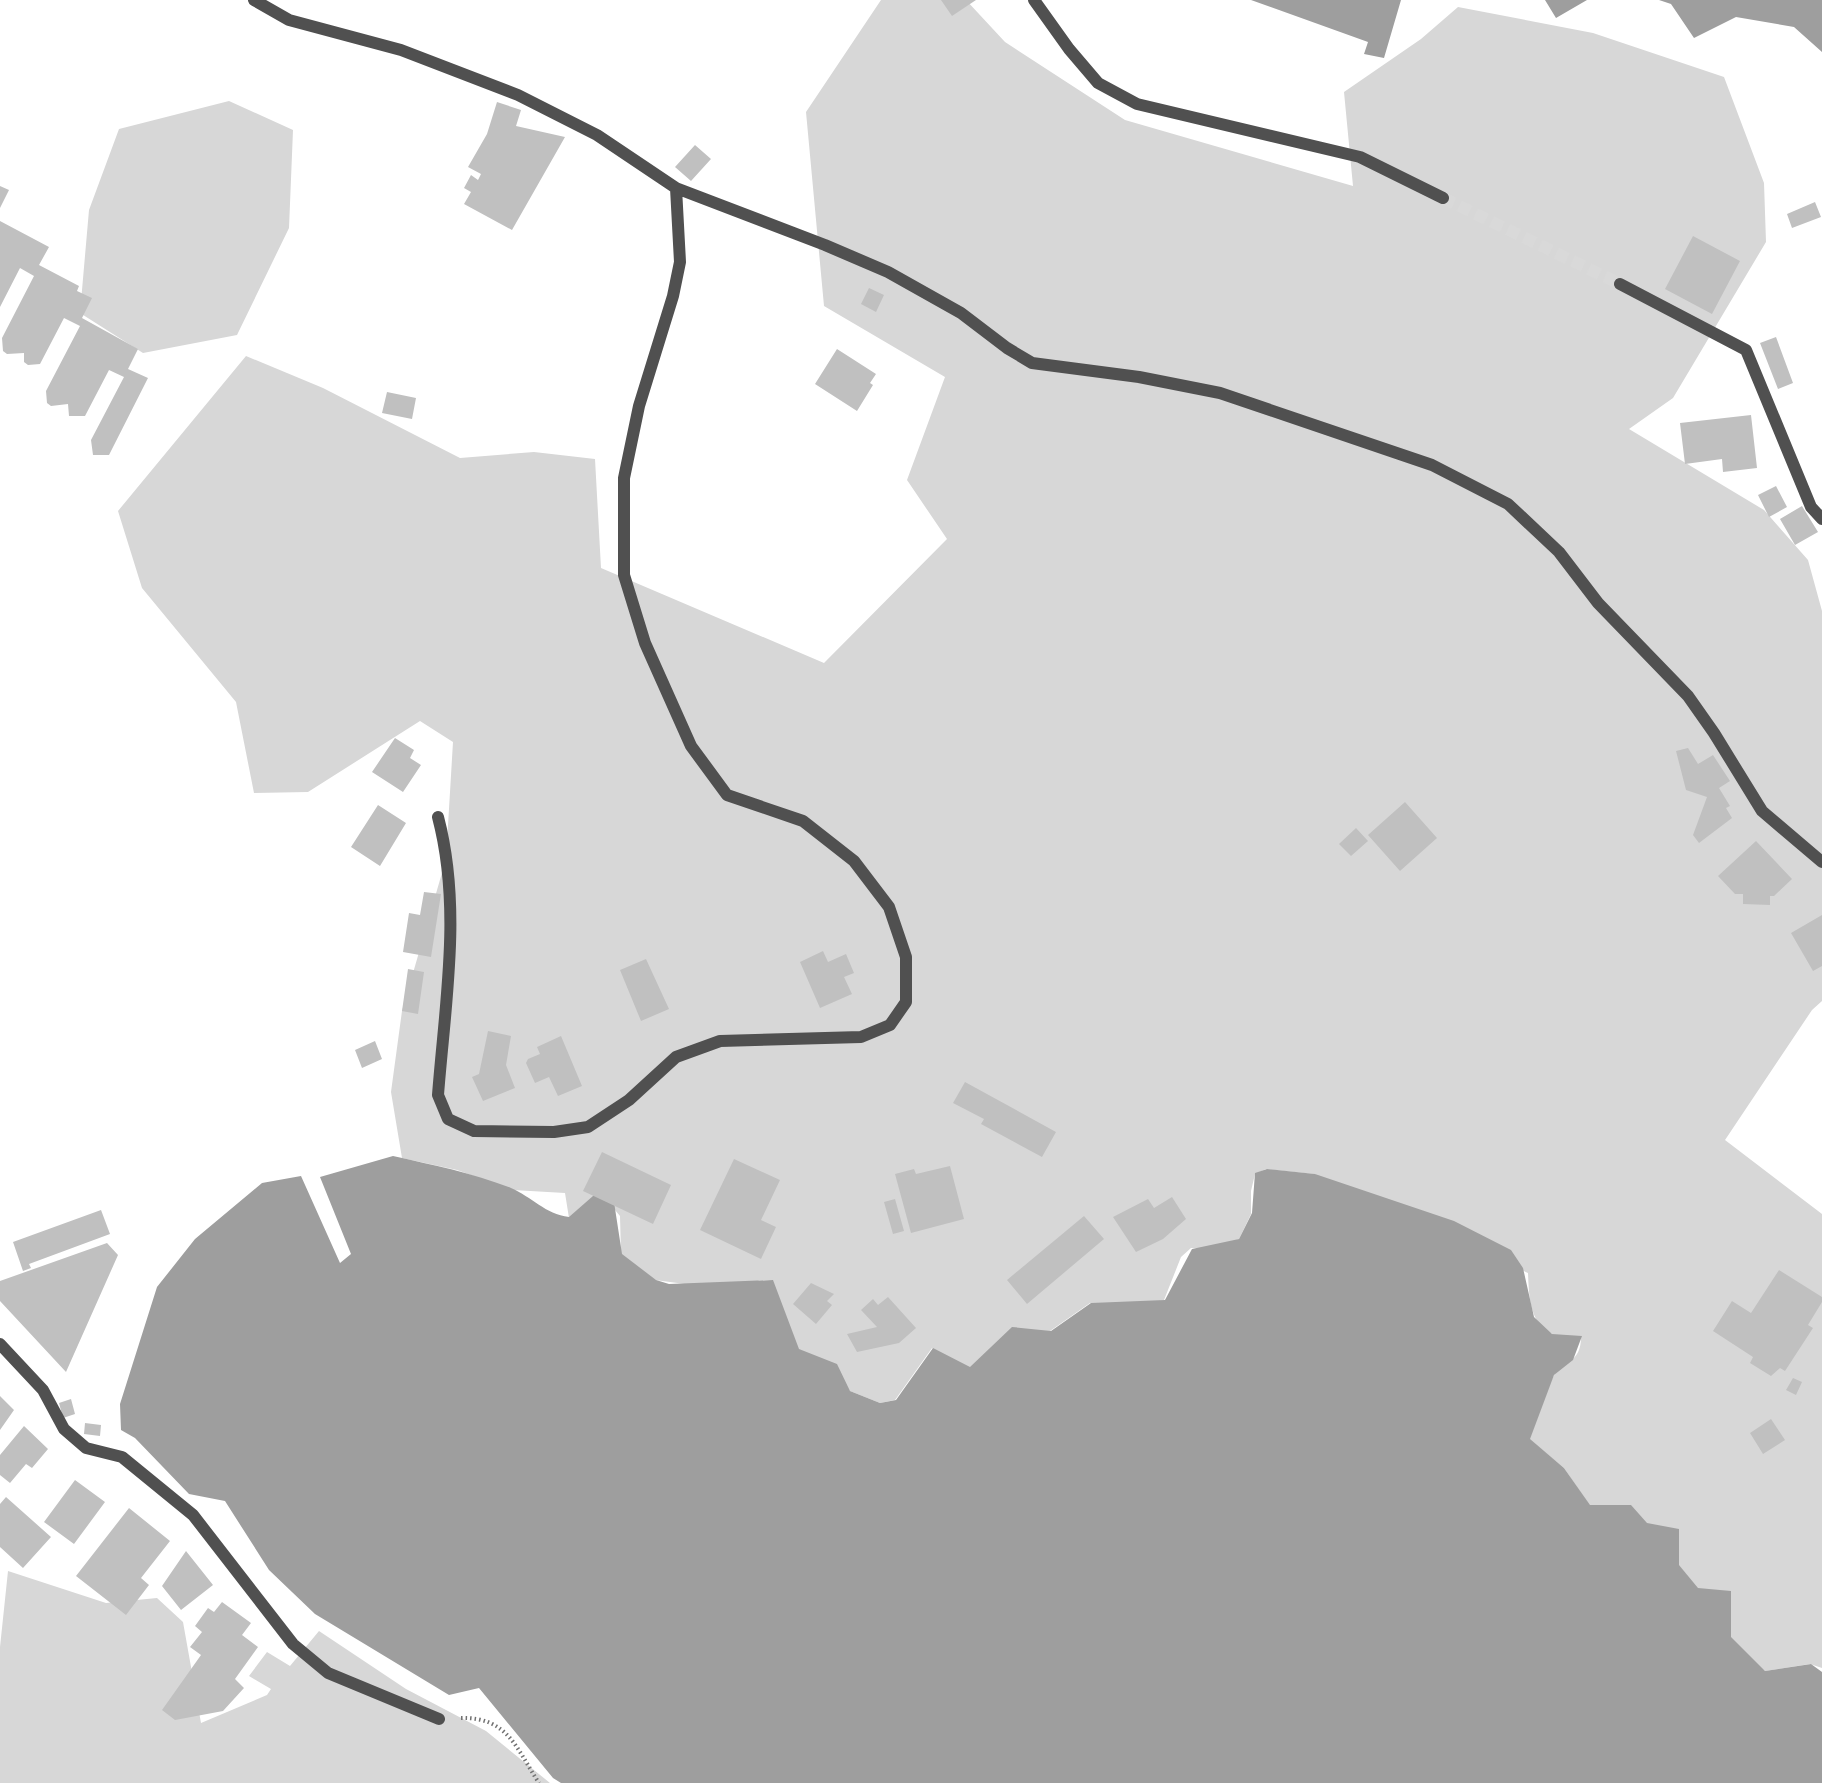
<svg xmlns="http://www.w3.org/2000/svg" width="1822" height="1783" viewBox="0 0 1822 1783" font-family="'DM Sans',sans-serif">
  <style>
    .green { fill: #d7d7d7 }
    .water { fill: #9e9e9e }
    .building { fill: #c0c0c0 }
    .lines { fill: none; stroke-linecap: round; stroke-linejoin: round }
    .minor-tunnel { stroke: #d9d9d9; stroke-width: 12; stroke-dasharray: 12 6; stroke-linecap: butt }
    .path { stroke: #727272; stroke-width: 4; stroke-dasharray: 1.5 3; stroke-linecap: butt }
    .minor { stroke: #505050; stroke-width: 12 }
  </style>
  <rect width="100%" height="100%" fill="#fff"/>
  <path class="green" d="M881,0h85l39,42 120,78 228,66 -9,-94 77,-53 37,-32 135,26 131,44 40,106 2,59 -93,156 -44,31 135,81 44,50 14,51v390l-10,9 -87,130 97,74v454l-12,-4 -45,7 -24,-17 -43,-65 -68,-84 -40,1 -26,-38 -35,-29c8,-20 13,-43 24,-62 10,-17 28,-13 28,-40 -8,-1 -22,1 -29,-3 -23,-11 -23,-39 -24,-61l-214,-99 -48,-5 -11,5 -4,17v23l-12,25 -22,9h-26l-10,9 -17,43 -37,8 -37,-5 -40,28 -81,37 -13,-3 -24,-17 -37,52 -15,3 -30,-12 -52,-41 -26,-70h-13l-22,26 -25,-6 -27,-16 -30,-4 -34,-26 -1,-38 -5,-6 -27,-5 -19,13 -4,-25 -52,-3 -56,-20 -55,-12 -11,-66 11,-81 44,-152 7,-117 -33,-21 -112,71 -54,1 -18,-91 -94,-114 -24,-77 128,-155 77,32 137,70 74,-6 61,7 6,109 223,95 123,-124 -40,-59 38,-103 -121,-71 -18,-194z
    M229,101l64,29 -4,98 -52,107 -94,18 -63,-40 9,-103 30,-81z
    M8,1571l98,32 51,-5 26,24 18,101 66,-28 4,-6 -22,-13 18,-24 23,14 29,-35 87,58 80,42 64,52h-550v-136z"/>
  <path class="water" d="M1251,0h150l-17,58 -20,-4 4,-12z
    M1545,0h42l-31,18z
    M1659,0h163v52l-28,-25 -58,-10 -42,21 -23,-34z
    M393,1156c40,9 80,17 118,32 21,9 34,26 58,29l32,-28h11l10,65 34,26 13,4 104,-4 26,69 38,15 13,27 30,12 16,-3 37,-52 37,19 42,-40 39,4 40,-28 74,-3 27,-51 47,-10 13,-26 3,-40 12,-4 48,5 139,47 57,29 12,18 11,49 18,17 30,2 -9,24 -19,15 -24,64 34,29 26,37h41l16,18 32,6v36l19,23 33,3v46l34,34 46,-7 11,8v111h-1261l-8,-5 -74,-90 -30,7 -134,-81 -46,-44 -44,-69 -36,-7 -54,-56 -14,-8 -1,-26 37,-117 38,-48 67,-56 39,-7 39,87 11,-9 -31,-77z"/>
  <path class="building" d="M941,0h35l-24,16z
    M497,102l24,8 -5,16 49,11 -53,93 -48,-26 7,-12 -7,-4 7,-13 7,5 3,-6 -13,-7 19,-33z
    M695,145l16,14 -20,22 -16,-14z
    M0,186l9,4 -9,18z
    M1815,202l6,15 -29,11 -5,-14z
    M0,221l49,26 -10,18 40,21 -2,5 15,7 -10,20 56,31 -10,20 20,9 -39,77h-16l-2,-15 33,-63 -15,-7 -24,46h-16l-1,-12 -17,2 -4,-3 -1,-12 34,-65 -16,-8 -24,46 -12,1 -4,-3v-9l-17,1 -4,-3 -1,-13 32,-62 -14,-8 -20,39z
    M1693,236l47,25 -28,53 -47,-25z
    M869,288l15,7 -8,17 -15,-8z
    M1776,337l17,46 -15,6 -18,-46z
    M837,349l39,25 -6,9 3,2 -16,26 -42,-27z
    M387,392l29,6 -4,21 -30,-6z
    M1751,415l6,53 -34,4 -1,-13 -37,5 -5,-41z
    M1776,486l11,21 -18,10 -11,-22z
    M1802,506l16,26 -23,13 -15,-26z
    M395,738l19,12 -4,8 11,7 -18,27 -31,-20z
    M1688,748l10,16 15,-9 17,26 -11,7 11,18 -4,2 6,10 -33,25 -6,-8 14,-38 -21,-7 -10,-39z
    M1405,802l32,36 -37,33 -32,-36z
    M378,805l28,18 -26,43 -29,-19z
    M1356,828l12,13 -17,15 -12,-12z
    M1756,841l36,38 -18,17h-4v9l-27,-1v-10h-8l-17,-18z
    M424,892l17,2 -10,63 -28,-5 6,-39 11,2z
    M1822,915v51l-9,5 -22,-38z
    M823,951l5,11 18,-8 8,19 -10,4 8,17 -32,14 -20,-46z
    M646,959l23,50 -28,12 -21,-51z
    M408,969l16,3 -6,42 -16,-3z
    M488,1031l23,5 -5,29 9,23 -32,13 -11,-24 7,-3z
    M561,1036l21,50 -24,10 -9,-19 -14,6 -9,-20 2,-4 12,-5 -3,-7z
    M375,1041l7,18 -20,9 -7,-18z
    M965,1082l91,50 -14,25 -61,-33 3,-5 -31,-16z
    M602,1152l69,33 -18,39 -70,-33z
    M734,1159l46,21 -19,40 15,7 -15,32 -61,-29z
    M950,1166l14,53 -53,14 -16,-59 19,-5 2,5z
    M1172,1197l14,22 -23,20 -27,13 -23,-35 35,-18 6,9z
    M895,1199l9,32 -11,3 -9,-32z
    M101,1210l9,24 -81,30 2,4 -8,3 -10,-29z
    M1084,1216l20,23 -77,65 -20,-24z
    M107,1243l11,12 -52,117 -66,-71v-20z
    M1779,1270l43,27v5l-14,23 5,3 -28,43 -5,-3 -9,8 -21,-13 3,-6 -40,-26 19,-30 19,12z
    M811,1283l23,11 -7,7 5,4 -16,19 -23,-20z
    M888,1297l28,31 -17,15 -42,9 -10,-18 30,-7 -16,-17 12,-11 5,6z
    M1793,1378l9,4 -6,13 -10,-5z
    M0,1396l14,14 -14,20z
    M71,1399l4,15 -12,4 -4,-15z
    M1771,1419l14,21 -22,14 -13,-21z
    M85,1423l16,2 -1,11 -16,-2z
    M24,1426l24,23 -16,19 -6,-4 -16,19 -10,-8v-20z
    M75,1480l30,22 -31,42 -30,-22z
    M6,1497l45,40 -28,31 -23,-21v-43z
    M129,1508l41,33 -29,37 8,7 -23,30 -50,-39z
    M186,1551l27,34 -32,25 -19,-24z
    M222,1602l29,21 -9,12 16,12 -23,32 9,9 -21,23 -48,9 -13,-10 39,-55 -11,-8 12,-15 -7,-6 13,-18 6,4z"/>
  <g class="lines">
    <path class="minor-tunnel" d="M1443,198l177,86"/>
    <path class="path" d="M461,1718c47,-1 55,30 78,65"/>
    <path class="minor" d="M254,0l35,20 112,30 117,45 79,40 79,53 149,57 63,27 73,41 46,35 25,15 107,14 81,16 212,72 76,39 51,48 39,51 90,93 26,37 48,78 60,51
      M1034,0l35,49 29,34 39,21 223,53 83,41
      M1620,284l126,66 65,157 11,12
      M438,817c24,91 7,186 0,278l10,24 26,12 80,1 34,-5 41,-27 47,-43 44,-16 141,-4 29,-12 16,-23v-45l-17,-50 -35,-46 -51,-40 -76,-26 -36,-49 -46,-103 -21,-68v-97l15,-72 34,-110 7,-34 -4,-74
      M0,1344l43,46 21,39 22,19 36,9 71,58 100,129 35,29 111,46"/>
  </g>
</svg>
